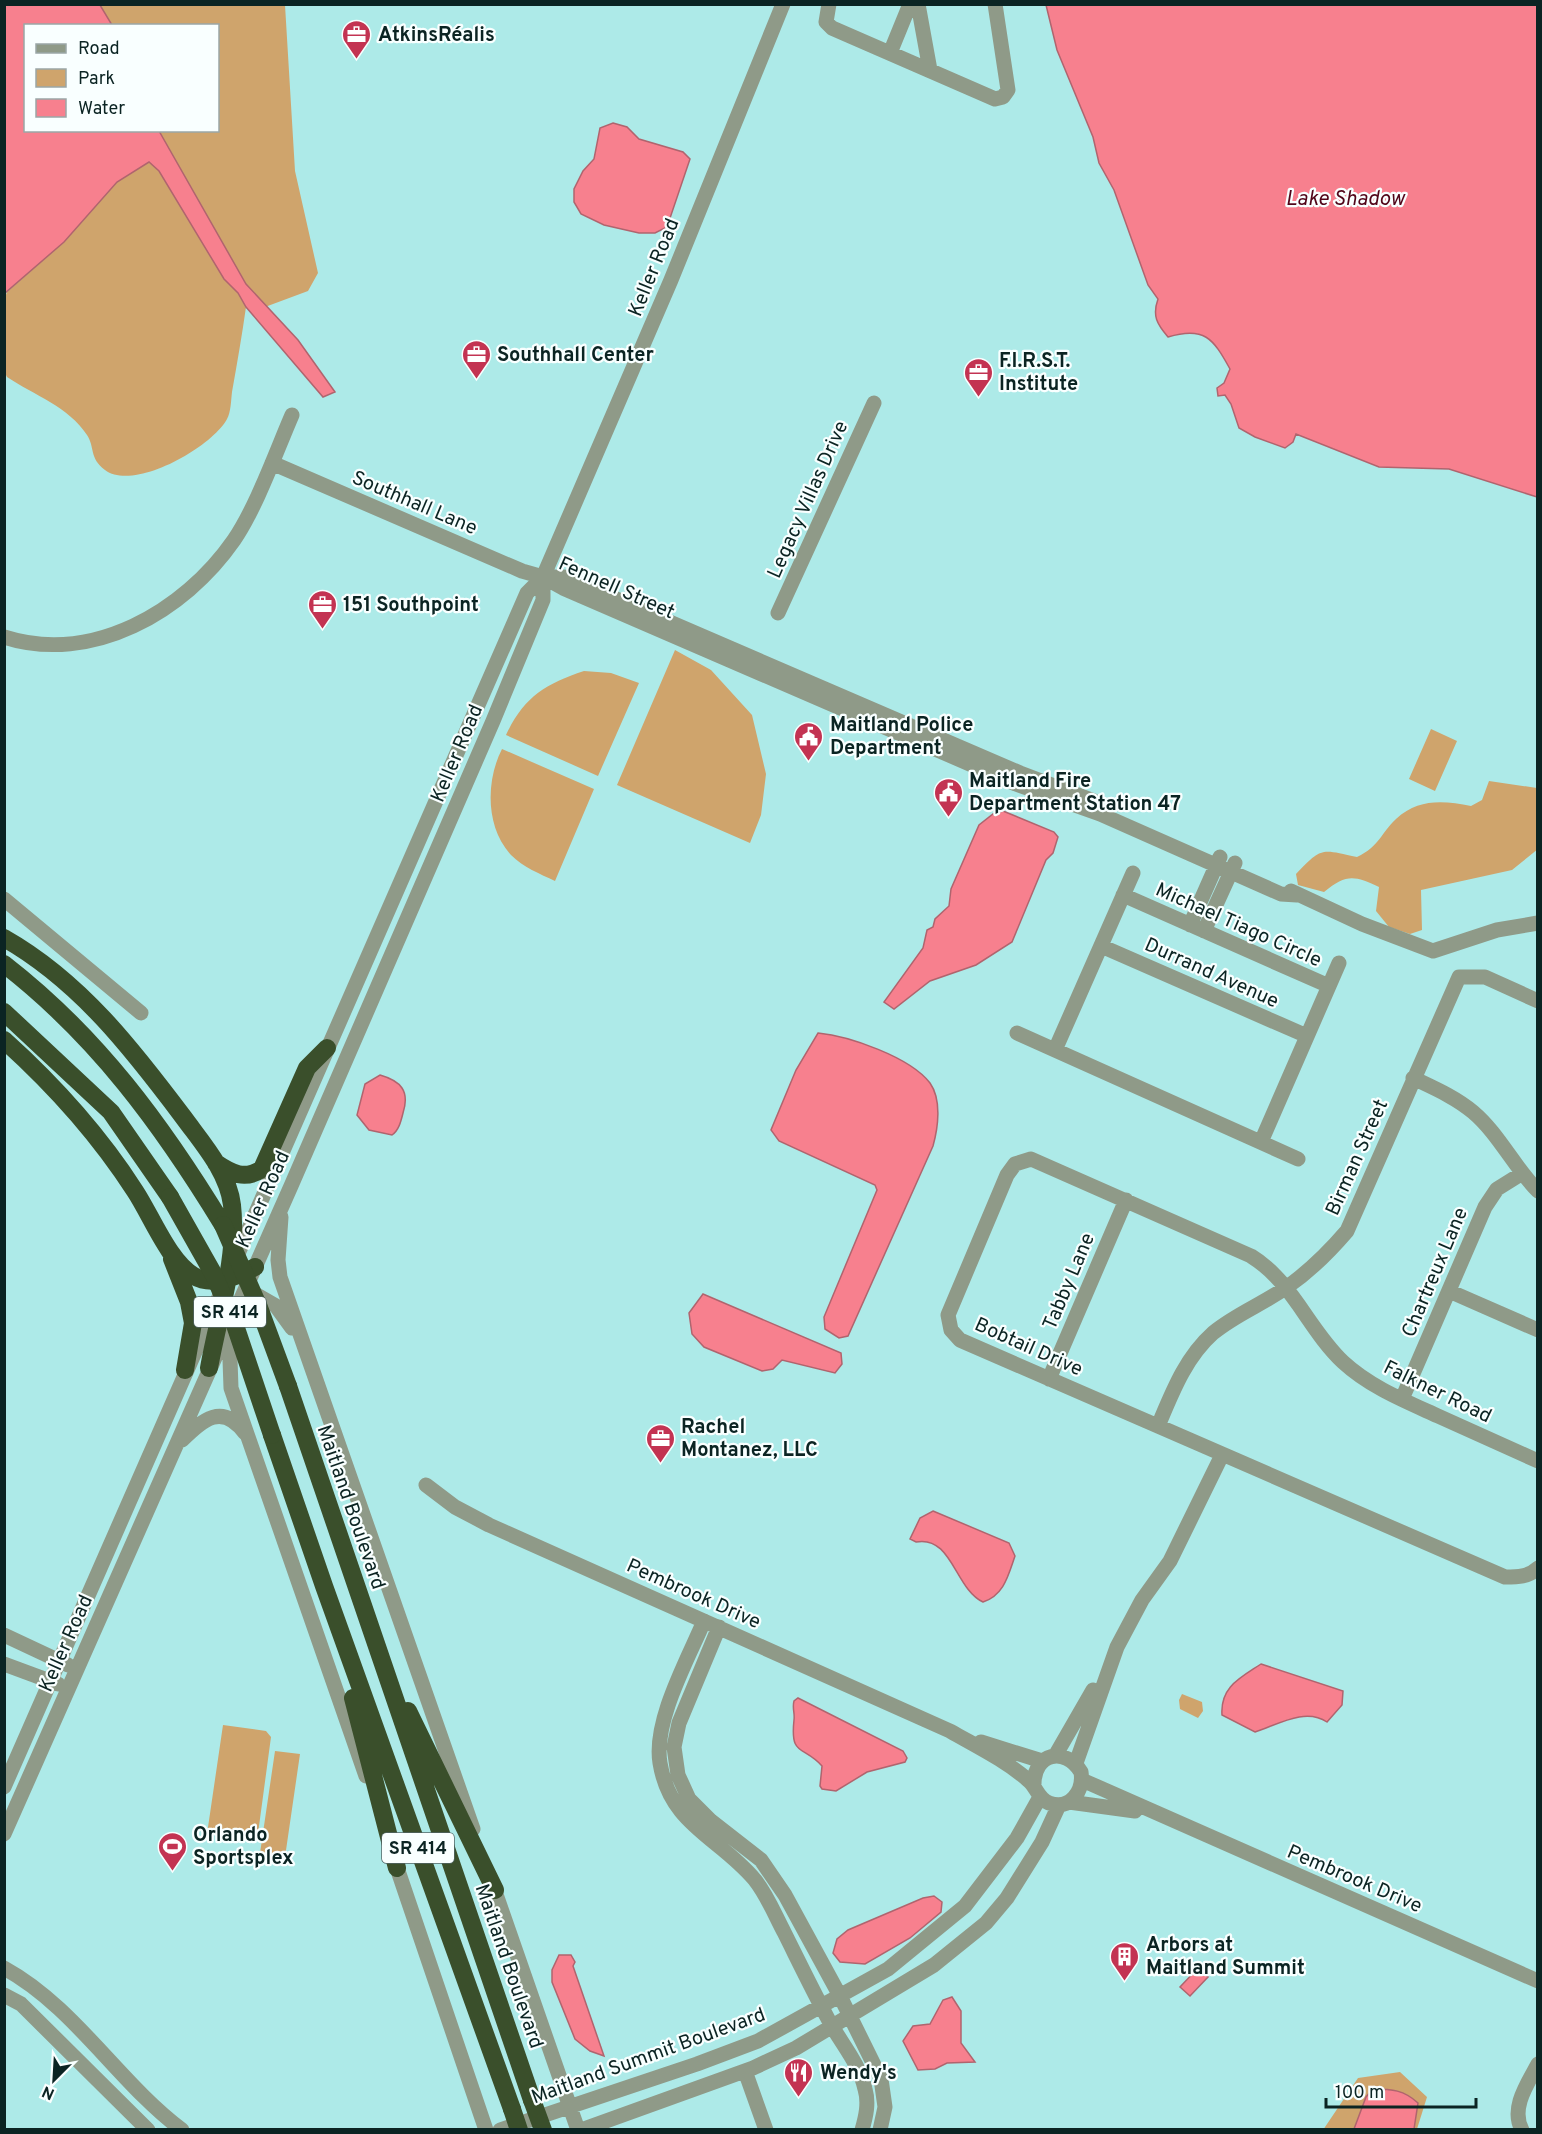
<svg xmlns="http://www.w3.org/2000/svg" width="1542" height="2134" viewBox="0 0 1542 2134" font-family="Overpass,sans-serif">
  <style>
    .green { fill: #cfa46c }
    .water { fill: #f7808e; stroke: #b0646e; stroke-width: 1.5 }
    .lines { fill: none; stroke-linecap: round; stroke-linejoin: round }
    .minor { stroke: #8f9a88; stroke-width: 15 }
    .highway { stroke: #3a4f2b; stroke-width: 18 }
    .highway-bridge { stroke: #3a4f2b; stroke-width: 18 }
    .labels { text-anchor: middle; stroke-width: 4.5; stroke-linejoin: round; paint-order: stroke }
    .shield { fill: #f9ffff; stroke: #526665; stroke-width: 1.5 }
    .shield-label { font-size: 18px; font-weight: bold; fill: #0b2423 }
    .poi-label { font-size: 20px; font-weight: bold; fill: #0b2423; stroke: #f9ffff; text-anchor: start }
    .street-label { font-size: 20px; fill: #0b2423; stroke: #f9ffff }
    .water-label { font-size: 21px; font-style: italic; fill: #510519; stroke: #f9ffff }
  </style>
  <rect width="100%" height="100%" fill="#adeae8"/>
  <path class="green" d="M100,5h185l10,166 23,102 -10,18 -43,16 -19,-23 -87,-153 59,-1v-104l-106,-1z
    M149,162l10,8 65,108 14,15 8,14c-4,28 -9,57 -14,85 -1,8 -1,20 -5,27 -15,28 -93,73 -122,51 -16,-12 -10,-23 -18,-35 -18,-28 -53,-40 -80,-58l-2,-4 -1,-73 3,-8 57,-50 53,-60z
    M675,650l36,20 41,45 14,59 -5,41 -11,28 -133,-58z
    M584,671l27,2 28,10 -41,93 -92,-41c18,-38 39,-51 78,-64z
    M1431,729l26,12 -22,50 -26,-12z
    M502,749l92,40 -39,92c-15,-7 -32,-14 -44,-26 -26,-28 -25,-75 -9,-106z
    M1489,781l48,7 1,61 -26,21 -91,20 1,40 -12,4 -21,-7 -13,-16 3,-24c-25,-12 -33,-13 -55,5l-26,-7 -2,-11c26,-27 24,-25 61,-17 23,-11 23,-23 39,-38 23,-21 48,-18 75,-13l11,-6z
    M1182,1694l20,8 1,9 -5,7 -18,-9 -1,-9z
    M223,1725l43,6 5,6 -14,104 -50,-7z
    M275,1751l25,3 -16,110 -25,-4z
    M1400,2072l27,25 -10,32 -94,1 35,-52z"/>
  <path class="water" d="M5,4l95,1 12,20 -86,1v104l133,1 87,153 52,56 37,52 -12,5 -77,-90 -8,-14 -14,-14 -65,-108 -10,-9 -32,20 -53,60 -59,51z
    M1046,5h491v492l-88,-28 -70,-2 -83,-33 -3,8 -8,6 -30,-11 -16,-9 -8,-24 -6,-9 -7,1 -1,-8 7,-5 6,-14c-17,-31 -26,-43 -62,-32 -11,-13 -16,-21 -10,-38l-10,-14 -34,-95 -15,-27 -6,-26 -36,-87z
    M613,123l14,4 12,12 44,13 7,7 -23,68 -12,6h-16l-35,-8 -23,-11 -7,-12v-13l9,-18 11,-12 6,-31z
    M1003,811l51,21 4,5 -5,16 -7,7 -34,82 -36,23 -46,16 -36,28 -10,-7 39,-54 4,-18 6,-3 2,-8 14,-13 2,-17 28,-64 14,-11z
    M818,1033c31,3 92,24 112,50 12,17 8,45 3,63l-85,190 -9,2 -14,-9 -1,-12 53,-127 -2,-5 -96,-44 -8,-11 25,-60z
    M380,1075c21,6 30,16 23,38 -2,8 -4,17 -11,22l-23,-5 -12,-15 8,-31z
    M703,1294l138,59 1,11 -7,9 -53,-13 -9,9 -11,2 -58,-24 -12,-13 -3,-21z
    M933,1511l76,32 6,13c-7,20 -11,39 -32,46 -28,-13 -31,-67 -67,-60l-6,-3 10,-21z
    M1261,1664l82,27 -1,14 -15,17c-22,-15 -50,3 -72,10l-33,-17c-2,-28 18,-37 39,-51z
    M798,1698l105,53 4,7 -2,4 -38,10 -31,19 -14,-2 -2,-3 2,-20c-19,-21 -32,-9 -28,-46 1,-7 -2,-12 0,-19z
    M934,1896l8,6 -1,10 -31,26 -45,26 -25,-2 -7,-9 4,-14 11,-9 75,-32z
    M559,1955h12l4,7 -2,4 31,90 -14,-5 -15,-12 -23,-57v-12z
    M1198,1968l10,9 -18,19 -10,-9z
    M952,1997l9,14v32l14,19 -28,1 -12,6 -17,1 -15,-29 10,-15 17,-2 13,-24z
    M1373,2089c19,0 31,1 45,14l-4,26h-60l12,-32z"/>
  <g class="lines">
    <path class="minor" d="M829,4l-3,18 6,6 163,71 8,-2 5,-7 -13,-86
      M918,4l12,66
      M890,53l20,-49
      M272,463l250,108 21,6 20,11 453,196 84,30 181,80 16,1
      M549,577h16l455,196 74,28
      M778,613l96,-210
      M4,637c88,28 180,-25 230,-97 22,-32 42,-88 58,-125
      M1291,891l71,33 71,27 64,-21 41,-7
      M1123,895l206,91
      M4,899l137,114
      M1190,925l30,-68
      M1204,931l31,-68
      M1101,946l206,90
      M1017,1033l281,126
      M1055,1050l78,-177
      M1413,1078c21,10 42,19 60,34 26,22 41,55 65,79
      M1261,1142l78,-179
      M281,1217l-3,43 2,17 193,552
      M233,1265l294,-672 16,-16
      M248,1290l28,16 16,22
      M1449,1291l89,39
      M229,1331l2,57 135,388
      M1049,1379l77,-179
      M1402,1399l83,-192 12,-18 24,-15
      M1158,1426c14,-33 27,-68 55,-93 23,-19 50,-29 74,-46 23,-16 42,-35 60,-56l112,-254h26l53,24
      M182,1440c21,-20 40,-38 63,-7
      M1538,1461c-34,-15 -67,-30 -100,-45 -33,-15 -68,-29 -95,-54 -35,-33 -50,-80 -92,-106l-220,-97 -16,5 -8,11 -59,140 3,15 9,10 545,237c13,0 23,0 33,-9
      M426,1485l29,22 34,18 461,206c26,15 55,29 78,49 9,7 9,18 21,23 21,8 35,-12 32,-31 -16,-26 -47,-19 -47,12
      M704,1621c-16,38 -51,100 -44,142 10,62 59,74 95,117 12,15 20,35 29,52 14,28 28,57 43,85 12,24 32,45 38,72 4,14 1,27 -3,41
      M719,1627l-40,96 -5,24 4,28 11,24 22,22 50,39 24,35 55,101 41,83 4,28 -5,23
      M4,1635l64,30
      M4,1664l54,20
      M981,1742l61,19
      M1055,1756l38,-66
      M1076,1763l41,-116 25,-47 28,-39 52,-106
      M1082,1780l456,201
      M4,1787l216,-492
      M1069,1802l66,9
      M4,1834l287,-648 202,-465 50,-121v-23l128,-297 112,-276
      M394,1859l92,271
      M491,1880l87,250
      M4,1968c71,39 114,114 178,162
      M4,1995l17,9 127,126
      M745,2071l21,59
      M500,2130l197,-66 61,-23 130,-72 77,-63 52,-68 23,-41
      M581,2130l172,-62 43,-20 138,-83 52,-42 21,-25 35,-56 17,-37
      M1522,2130c-12,-22 6,-47 16,-66"/>
    <path class="highway" d="M4,938c76,43 129,112 180,180 19,26 44,54 48,87 6,52 -14,112 -23,163
      M4,964c93,72 158,161 219,261
      M4,1012l107,100 59,85
      M4,1040c50,45 95,95 131,151 16,24 34,71 59,85 18,11 45,0 61,-9
      M216,1163c16,11 29,17 46,6l45,-101 20,-20
      M172,1259l17,43 4,21 -8,47
      M288,1386l244,714
      M272,1435l52,151 188,523
      M353,1698l44,170
      M408,1711l87,179"/>
    <path class="highway-bridge" d="M170,1197l44,78 20,47 38,113
      M223,1225l35,80 30,81
      M532,2100l11,30
      M512,2109l7,21"/>
  </g>
  <defs>
    <symbol id="office-pin" viewBox="-11 -11 22 30"><path d="M0 17L-7.5 6A9.5 9.5 0 1 1 7.5 6Z" fill="#c33352" stroke="#f9ffff"/><path d="M-6-3h4V-5.5h4V-3h4V5H-6ZM-1-4.5V-3h2v-1.5ZM-6 0V1H6V0Z" fill="#fff"/></symbol>
    <symbol id="civic-pin" viewBox="-11 -11 22 30"><path d="M0 17L-7.5 6A9.5 9.5 0 1 1 7.5 6Z" fill="#c33352" stroke="#f9ffff"/><path d="M-.6-6.5H3V-4.5H.6V-3L4-1V1h2V6H-6V1h2V-1L-.6-3ZM-1.2 2.5V6h2.4V2.5Z" fill="#fff"/></symbol>
    <symbol id="stadium-pin" viewBox="-11 -11 22 30"><path d="M0 17L-7.5 6A9.5 9.5 0 1 1 7.5 6Z" fill="#c33352" stroke="#f9ffff"/><path d="M0-5a6.5 5 0 1 0 0 10a6.5 5 0 1 0 0-10ZM-3.5-1.8h7v3.6h-7Z" fill="#fff"/></symbol>
    <symbol id="building-pin" viewBox="-11 -11 22 30"><path d="M0 17L-7.5 6A9.5 9.5 0 1 1 7.5 6Z" fill="#c33352" stroke="#f9ffff"/><path d="M-4-6H4V6H1V3H-1V6H-4ZM-2.5-4.3h1.7v1.8h-1.7ZM.8-4.3h1.7v1.8H.8ZM-2.5-1h1.7V.8h-1.7ZM.8-1h1.7V.8H.8Z" fill="#fff"/></symbol>
    <symbol id="restaurant-pin" viewBox="-11 -11 22 30"><path d="M0 17L-7.5 6A9.5 9.5 0 1 1 7.5 6Z" fill="#c33352" stroke="#f9ffff"/><path d="M-5-6h1v4h1v-4h1v4h1v-4h1v5L-1.5 .5V6h-2V.5L-5-1ZM5-6V6H3V1.5H1.5Q1.5-4 5-6Z" fill="#fff"/></symbol>
  </defs>
  <g fill-rule="evenodd">
    <use href="#office-pin" x="340" y="18" width="33" height="45"/>
    <use href="#office-pin" x="460" y="338" width="33" height="45"/>
    <use href="#office-pin" x="962" y="356" width="33" height="45"/>
    <use href="#office-pin" x="306" y="588" width="33" height="45"/>
    <use href="#civic-pin" x="792" y="720" width="33" height="45"/>
    <use href="#civic-pin" x="932" y="776" width="33" height="45"/>
    <use href="#office-pin" x="644" y="1422" width="33" height="45"/>
    <use href="#stadium-pin" x="156" y="1830" width="33" height="45"/>
    <use href="#building-pin" x="1108" y="1940" width="33" height="45"/>
    <use href="#restaurant-pin" x="782" y="2056" width="33" height="45"/>
  </g>
  <g class="labels">
    <g class="shield">
      <rect x="194" y="1297" width="72" height="30" rx="4.5"/>
      <rect x="382" y="1833" width="72" height="30" rx="4.5"/>
    </g>
    <g class="shield-label">
      <text x="230" y="1318">SR 414</text>
      <text x="418" y="1854">SR 414</text>
    </g>
    <g class="poi-label">
      <text x="378" y="41">AtkinsRéalis</text>
      <text x="497" y="361">Southhall Center</text>
      <text x="999" y="367">F.I.R.S.T.<tspan x="999" dy="23">Institute</tspan></text>
      <text x="343" y="611">151 Southpoint</text>
      <text x="830" y="731">Maitland Police<tspan x="830" dy="23">Department</tspan></text>
      <text x="969" y="787">Maitland Fire<tspan x="969" dy="23">Department Station 47</tspan></text>
      <text x="681" y="1433">Rachel<tspan x="681" dy="23">Montanez, LLC</tspan></text>
      <text x="193" y="1841">Orlando<tspan x="193" dy="23">Sportsplex</tspan></text>
      <text x="1146" y="1951">Arbors at<tspan x="1146" dy="23">Maitland Summit</tspan></text>
      <text x="820" y="2079">Wendy's</text>
    </g>
    <g class="street-label">
      <text transform="translate(653 267) rotate(-68)" y="7">Keller Road</text>
      <text transform="translate(807 499) rotate(-66)" y="7">Legacy Villas Drive</text>
      <text transform="translate(415 502) rotate(23)" y="7">Southhall Lane</text>
      <text transform="translate(617 587) rotate(24)" y="7">Fennell Street</text>
      <text transform="translate(456 753) rotate(-67)" y="7">Keller Road</text>
      <text transform="translate(1239 924) rotate(24)" y="7">Michael Tiago Circle</text>
      <text transform="translate(1212 972) rotate(24)" y="7">Durrand Avenue</text>
      <text transform="translate(1356 1157) rotate(-66)" y="7">Birman Street</text>
      <text transform="translate(262 1199) rotate(-66)" y="7">Keller Road</text>
      <text transform="translate(1434 1272) rotate(-67)" y="7">Chartreux Lane</text>
      <text transform="translate(1068 1281) rotate(-67)" y="7">Tabby Lane</text>
      <text transform="translate(1029 1346) rotate(24)" y="7">Bobtail Drive</text>
      <text transform="translate(1438 1391) rotate(26)" y="7">Falkner Road</text>
      <text transform="translate(352 1507) rotate(71)" y="7">Maitland Boulevard</text>
      <text transform="translate(694 1593) rotate(24)" y="7">Pembrook Drive</text>
      <text transform="translate(65 1643) rotate(-66)" y="7">Keller Road</text>
      <text transform="translate(1355 1878) rotate(23)" y="7">Pembrook Drive</text>
      <text transform="translate(510 1966) rotate(71)" y="7">Maitland Boulevard</text>
      <text transform="translate(648 2055) rotate(-20)" y="7">Maitland Summit Boulevard</text>
    </g>
    <g class="water-label">
      <text x="1345" y="205">Lake Shadow</text>
    </g>
  </g>
  <rect width="1542" height="2134" fill="none" stroke="#0b2423" stroke-width="12"/>
  <rect x="24" y="24" width="195" height="108" fill="#f9ffff" stroke="#9aa7a7" stroke-width="1.5"/>
  <rect x="36" y="44" width="30" height="9" fill="#8f9a88" stroke="#9aa7a7" stroke-width="1.5"/>
  <text x="78" y="54" font-size="18" fill="#0b2423">Road</text>
  <rect x="36" y="69" width="30" height="18" fill="#cfa46c" stroke="#9aa7a7" stroke-width="1.5"/>
  <text x="78" y="84" font-size="18" fill="#0b2423">Park</text>
  <rect x="36" y="99" width="30" height="18" fill="#f7808e" stroke="#9aa7a7" stroke-width="1.5"/>
  <text x="78" y="114" font-size="18" fill="#0b2423">Water</text>
  <g transform="translate(54 2080) rotate(204)" stroke="#f9ffff" stroke-width="4.5" paint-order="stroke">
  <path d="M0-4.5L10 22L0 15L-10 22Z" fill="#0b2423"/>
  <text y="-9" font-size="16" font-weight="bold" text-anchor="middle" fill="#0b2423">N</text>
  </g>
  <path d="M1326 2098v9h150v-9" fill="none" stroke="#0b2423" stroke-width="3"/>
  <text x="1335" y="2098" font-size="18" fill="#0b2423" stroke="#f9ffff" stroke-width="4.5" paint-order="stroke">100 m</text>
</svg>
